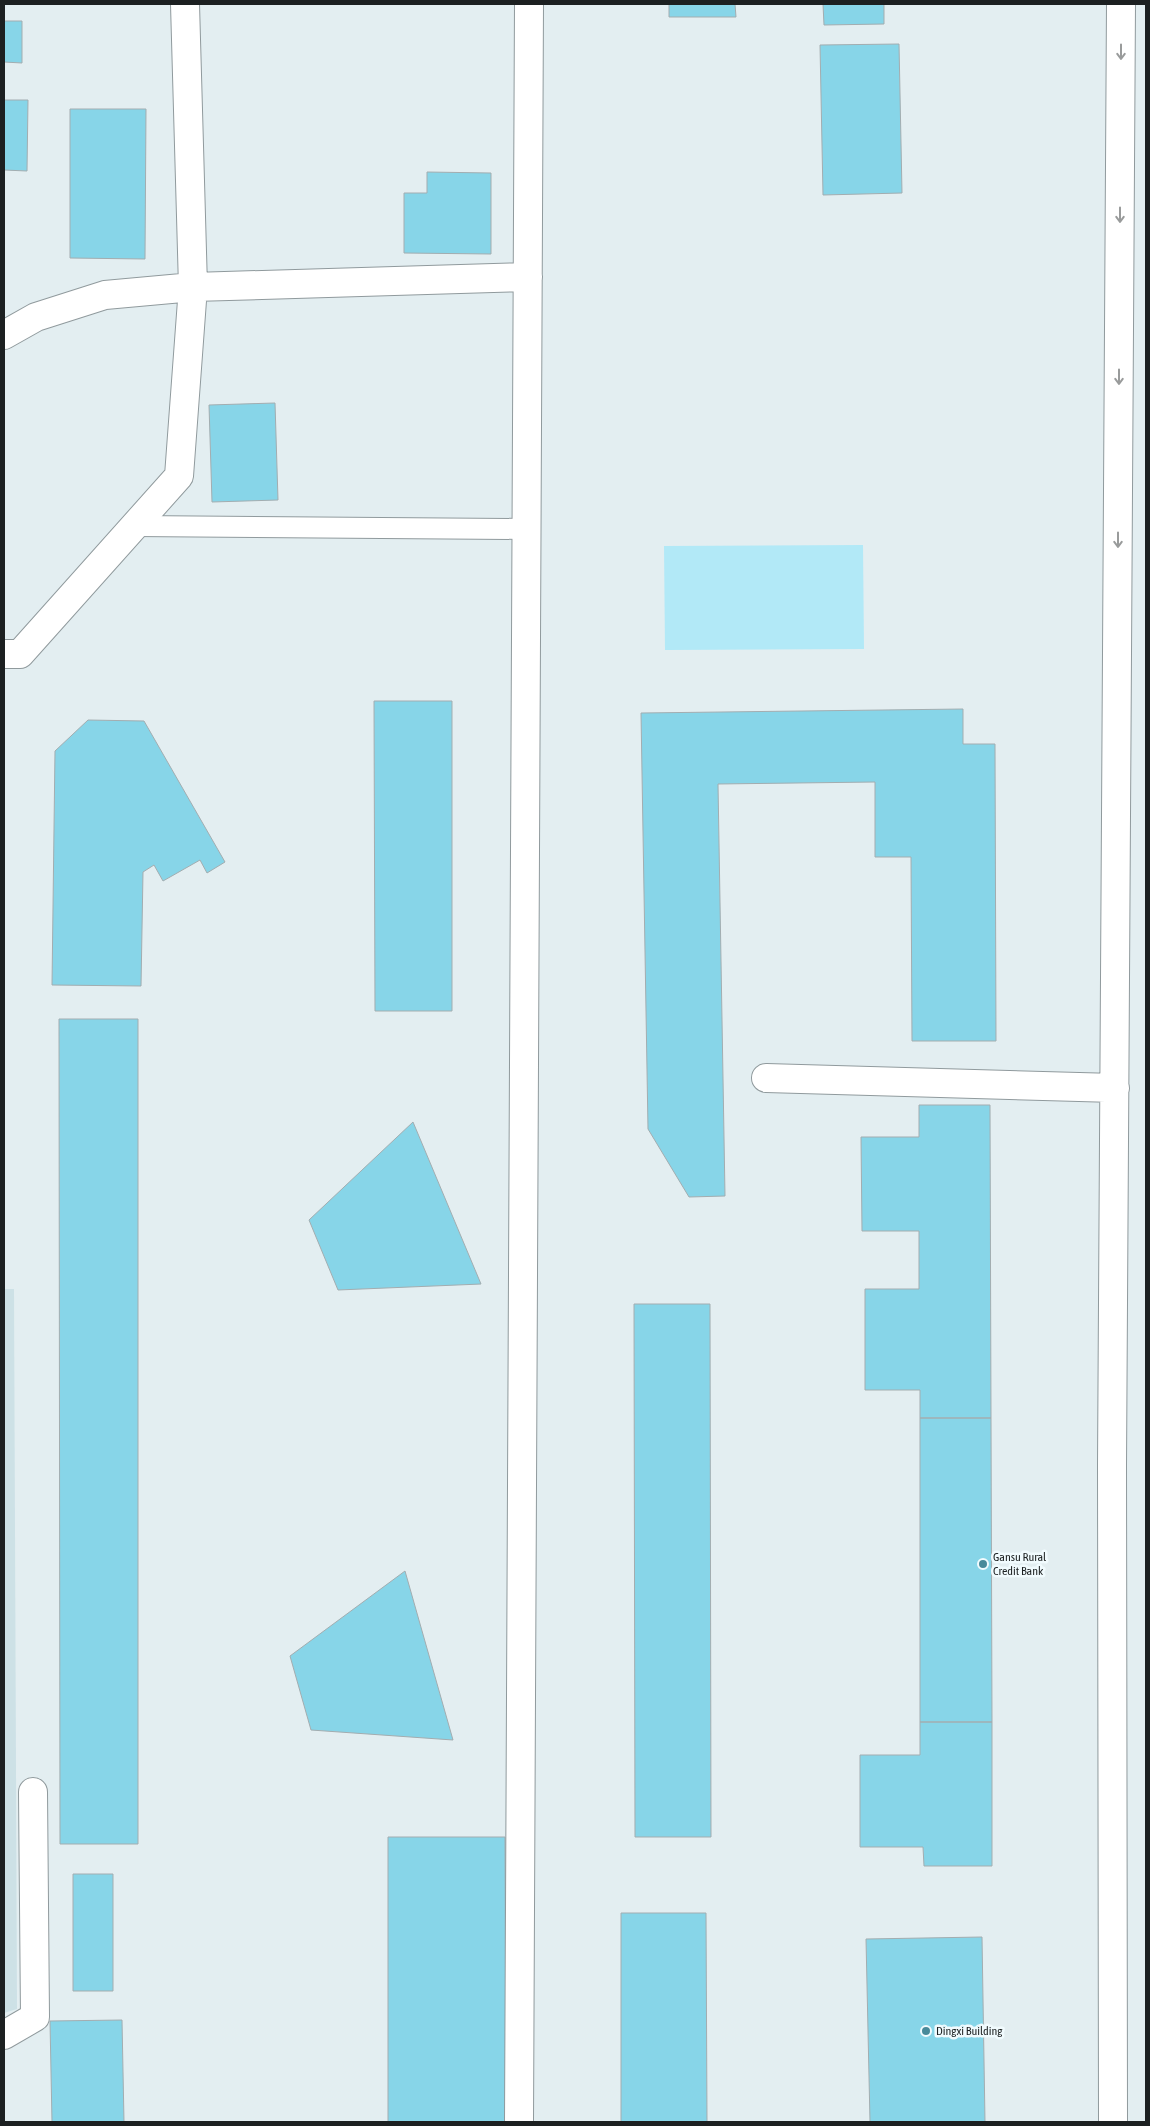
<svg xmlns="http://www.w3.org/2000/svg" width="1150" height="2126" viewBox="0 0 1150 2126" font-family="'Asap Condensed',sans-serif">
  <style>
    .built { fill: #cde1e6 }
    .green { fill: #b2e9f7 }
    .building { fill: #87d5e8; stroke: #a3adb0 }
    .lines { fill: none; stroke-linecap: round; stroke-linejoin: round }
    .service-casing { stroke: #909a9d; stroke-width: 22 }
    .minor-casing { stroke: #909a9d; stroke-width: 30 }
    .service { stroke: #fff; stroke-width: 20 }
    .minor { stroke: #fff; stroke-width: 28 }
    .oneway { stroke: #999b9b }
    .poi-dot { fill: #488a9a; stroke: #f1fbfe; stroke-width: 2 }
    .labels { text-anchor: middle; stroke-width: 5; stroke-linejoin: round; paint-order: stroke }
    .poi-label { font-size: 12px; fill: #1c2021; stroke: #f1fbfe; text-anchor: start }
  </style>
  <rect width="100%" height="100%" fill="#e3eef1"/>
  <path class="built" d="M4,1289h10l3,720 -13,4z"/>
  <path class="green" d="M863,545l1,104 -199,1 -1,-104z"/>
  <path class="building" d="M669,4h66l1,13h-67z
    M823,4h61v20l-60,1z
    M4,21h18v42l-18,-1z
    M899,44l3,149 -79,2 -3,-150z
    M4,100h24l-1,71 -23,-1z
    M70,109h76l-1,150 -75,-1z
    M427,172l64,1v81l-87,-1v-60h23z
    M275,403l3,97 -66,2 -3,-97z
    M374,701h78v310h-77z
    M963,709v35h32l1,297h-84l-1,-184h-36v-75l-157,2 7,412 -36,1 -41,-68 -7,-416z
    M88,720l56,1 81,141 -18,11 -7,-13 -37,21 -9,-16 -11,7 -2,114 -89,-1 3,-234z
    M59,1019h79v825h-78z
    M919,1105h71l1,313h-71v-28h-55v-101h54v-58h-57l-1,-94h58z
    M413,1122l68,162 -143,6 -29,-70z
    M634,1304h76l1,533h-76z
    M920,1418h71l1,304h-72z
    M405,1571l48,169 -142,-10 -21,-74z
    M920,1722h72v144h-68l-1,-19h-63v-92h60z
    M388,1837h117l1,285h-118z
    M73,1874h40v117h-40z
    M621,1913h85l1,209h-86z
    M982,1937l3,185h-115l-4,-183z
    M122,2020l2,102h-72l-2,-101z"/>
  <g class="lines">
    <defs>
      <path id="service" d="M135,526l391,3"/>
      <path id="minor" d="M4,335l32,-18 69,-22 88,-8 335,-10
        M4,654h16l159,-178 14,-189 -8,-283
        M766,1078l349,10
        M4,2035l31,-18 -2,-225
        M519,2122l10,-2118
        M1113,2122l-1,-657 9,-1461"/>
    </defs>
    <use href="#service" class="service-casing"/>
    <use href="#minor" class="minor-casing"/>
    <use href="#service" class="service"/>
    <use href="#minor" class="minor"/>
  </g>
  <defs><path id="oneway-shaft" d="M-6 0H5M1.5-3L5.5 0L1.5 3" fill="none" stroke-width="1.6" stroke-linecap="round" stroke-linejoin="round" transform="scale(1.25)"/></defs>
  <g class="oneway">
    <use href="#oneway-shaft" transform="translate(1121 52) rotate(90)"/>
    <use href="#oneway-shaft" transform="translate(1120 215) rotate(90)"/>
    <use href="#oneway-shaft" transform="translate(1119 377) rotate(90)"/>
    <use href="#oneway-shaft" transform="translate(1118 540) rotate(90)"/>
  </g>
  <g class="poi-dot">
    <circle cx="983" cy="1564" r="5"/>
    <circle cx="926" cy="2031" r="5"/>
  </g>
  <g class="labels">
    <g class="poi-label">
      <text x="993" y="1561">Gansu Rural<tspan x="993" dy="14">Credit Bank</tspan></text>
      <text x="936" y="2035">Dingxi Building</text>
    </g>
  </g>
  <rect width="1150" height="2126" fill="none" stroke="#1c2021" stroke-width="10"/>
</svg>
